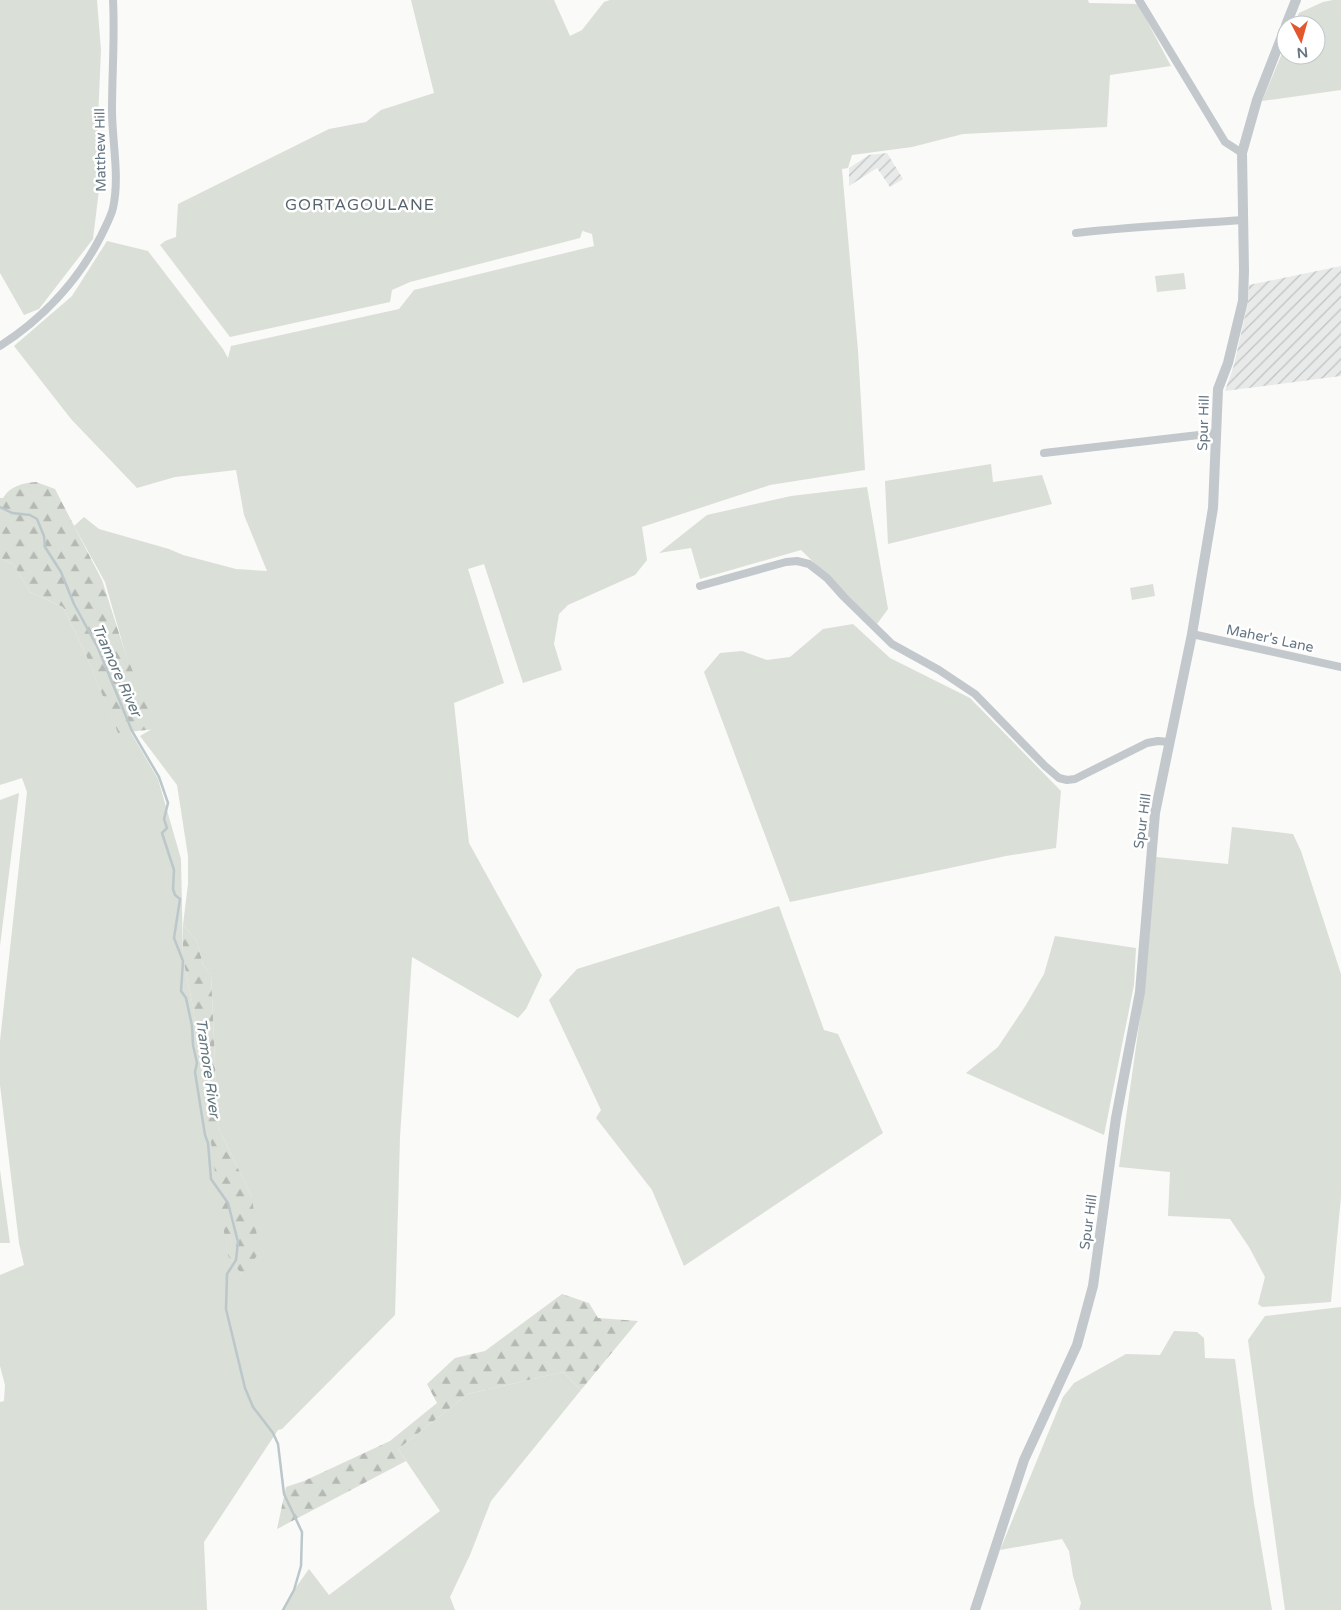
<svg xmlns="http://www.w3.org/2000/svg" width="1341" height="1610" viewBox="0 0 1341 1610" font-family="'Varela Round',sans-serif">
  <style>
    .industrial { fill: url(#industrial-furrows) }
    .green { fill: #dadfd7 }
    .forest { fill: url(#forest-firs) }
    .lines { fill: none; stroke-linecap: round; stroke-linejoin: round }
    .stream { stroke: #bbc7cb; stroke-width: 2.5 }
    .minor { stroke: #c3c8cc; stroke-width: 8 }
    .tertiary { stroke: #c3c8cc; stroke-width: 10 }
    .labels { text-anchor: middle; stroke-width: 5; stroke-linejoin: round; paint-order: stroke }
    .street-label { font-size: 14px; fill: #657683; stroke: #fff }
    .water-label { font-size: 15px; font-style: italic; fill: #60757c; stroke: #fff }
    .quarter-label { font-size: 16px; letter-spacing: 1px; fill: #57646e; stroke: #fff }
  </style>
  <defs>
    <pattern id="industrial-furrows" width="10" height="10" patternUnits="userSpaceOnUse" patternTransform="scale(1.25)"><rect width="10" height="10" fill="#e8e9e9"/><path d="M-1 1l2-2M0 10L10 0M9 11l2-2" fill="none" stroke="#c0c1c2"/></pattern>
    <pattern id="forest-firs" width="22" height="20" patternUnits="userSpaceOnUse" patternTransform="scale(1.25)"><rect width="22" height="20" fill="#dadfd7"/><path d="M5 1l3.5 6h-7zM16 11l3.5 6h-7z" fill="#b4b9b4"/></pattern>
  </defs>
  <rect width="100%" height="100%" fill="#fafaf8"/>
  <path class="industrial" d="M887,153l16,26 -13,8 -13,-19 -28,18v-18l20,-13z
    M1341,266v110l-116,15 9,-26 14,-62 1,-18z"/>
  <path class="green" d="M0,0h97l4,50 -4,93 4,30 -8,66 -54,70 -15,6 -24,-42z
    M411,0h143l16,36 12,-6 22,-28 6,-2h478l1,3 49,1 33,62 -61,9 -3,52 -144,7 -51,13 -60,8 -4,13 -6,1 16,182 7,119 -95,15 -128,42 5,33 -12,15 -67,30 -9,9 -5,30 8,26 -39,13 -39,-119 -16,5 36,114 -50,20 15,140 73,132 -16,34 -8,9 -106,-61 -12,180 -5,178 -113,114 -4,1 -74,112 3,68h-207v-208l4,-1 1,-16 -5,-19v-91l24,-10 -5,-22 -19,-158v-44l27,-249 -5,-14 -22,7v-227l14,7 16,27 33,15 23,48 32,77 12,-1 28,48 23,80 2,99 10,49 35,249 14,19 10,-78 -34,-70 -7,-153 -8,-9 -6,-24 -14,-16 5,-41v-28l-11,-71 -37,-49 12,-7 -27,-77 -20,-70 -31,-56 10,-9 15,12 70,20 14,6 53,14 31,2 -23,-56 -8,-45 -61,7 -38,11 -66,-69 -57,-73 58,-50 35,-55 41,10 75,98 5,9 3,-12 168,-37 15,-19 180,-44 -2,-12 -9,-3v-2l-3,9 -170,44 -18,8 -2,12 -160,35 -70,-92 5,-4 11,-4 2,-33 151,-75 37,-7 15,-12 53,-17z
    M1333,0h8v90l-79,11 24,-57v11h30v-30h-22l5,-12 24,-11z
    M1184,273l2,16 -29,3 -2,-16z
    M991,464l2,18 49,-7 10,29 -164,40 -3,-63z
    M867,487l21,122 -11,15 -76,-74 -101,29 -9,-31 -32,5 48,-38 84,-19z
    M1153,584l2,12 -23,4 -2,-12z
    M853,624l37,34 80,40 91,93 -5,57 -50,8 -216,46 -86,-230 16,-19 22,-2 25,9 23,-3 33,-28z
    M19,793l-19,153v-146z
    M1232,827l61,7 8,17 40,123v223l-10,105 -69,5 -4,-3 7,-27 -16,-30 -19,-28 -62,-3 2,-44 -51,-5 26,-184 11,-126 72,7z
    M779,906l45,124 14,4 45,99 -199,133 -32,-76 -56,-72 5,-8 -52,-110 28,-31z
    M1055,936l81,12 -2,37 -30,150 -138,-62 32,-26 28,-42 18,-31z
    M0,1170l10,73h-10z
    M1341,1307v303h-56l-37,-270 17,-24z
    M1174,1331l23,1 7,6 1,20 30,1 19,144 18,107h-193l2,-7 -8,-27 -4,-25 -7,-12 -62,11 63,-153 11,-14 52,-29 34,1z
    M563,1372l18,18 -90,111 -21,54 -20,42 5,13h-172l11,-20 15,-21 20,26 111,-84 -42,-62 70,-55z"/>
  <path class="forest" d="M36,482l19,7 47,91 23,72 31,77 -38,4 -32,-78 -23,-48 -33,-15 -16,-27 -14,-7v-60h3c7,-12 20,-15 33,-16z
    M183,925l14,16 6,24 8,9 7,153 34,70 7,56 -17,22 -14,-19 -9,-54 -26,-195 -10,-49z
    M562,1294l27,9 9,15 40,3 -57,69 -18,-18 -95,22 -70,55 8,12 -129,68 9,-42 18,-6 86,-40 47,-38 -10,-19 28,-26 30,-7z"/>
  <g class="lines">
    <path class="stream" d="M0,507l12,6 18,2 7,4 7,17 1,11 16,25 13,32 24,44 34,83 27,46 9,26 -4,16 3,9 -5,5 12,37 -1,19 2,6 5,4 -6,39 9,23 -2,30 5,7 6,28 1,19 4,18 -2,9 10,63 3,8 3,36 17,24 10,39 -2,18 -9,14 -1,35 13,54 6,25 8,19 20,26 5,11 6,50 18,38 -1,34 -7,24 -11,20"/>
    <path class="minor" d="M1139,0l86,142 17,11
      M1076,233c55,-6 111,-9 167,-13
      M0,346c42,-27 78,-65 101,-110 4,-9 10,-19 12,-28 7,-32 -1,-66 -1,-98 0,-37 3,-73 1,-110
      M1044,453l172,-20
      M700,586l86,-24 11,-1 12,3 18,14 17,19 48,47 47,26 36,24 70,72 14,12 8,2 8,-1 72,-36 11,-2 12,1
      M1192,634l149,33"/>
    <path class="tertiary" d="M1286,25l10,-25
      M975,1610l49,-150 53,-115 16,-59 23,-168 24,-126 15,-179 37,-179 21,-126 5,-119 10,-26 15,-62 1,-30 -2,-118 15,-53 29,-74"/>
  </g>
  <g class="labels">
    <g class="street-label">
      <text transform="translate(100 150) rotate(-91)" y="5">Matthew Hill</text>
      <text transform="translate(1203 423) rotate(-88)" y="5">Spur Hill</text>
      <text transform="translate(1270 638) rotate(12)" y="5">Maher's Lane</text>
      <text transform="translate(1142 821) rotate(-82)" y="5">Spur Hill</text>
      <text transform="translate(1088 1222) rotate(-82)" y="5">Spur Hill</text>
    </g>
    <g class="water-label">
      <text transform="translate(117 670) rotate(66)" y="5">Tramore River</text>
      <text transform="translate(208 1068) rotate(82)" y="5">Tramore River</text>
    </g>
    <g class="quarter-label">
      <text x="360" y="210">GORTAGOULANE</text>
    </g>
  </g>
  <g transform="translate(1301 40) rotate(174)"><circle r="24" fill="#ffffff" stroke="#c1c8cd"/>
  <path d="M0-4L9 19L0 12L-9 19Z" fill="#e4572e"/>
  <text y="-8" font-size="14" font-weight="bold" text-anchor="middle" fill="#657683">N</text>
  </g>
</svg>
